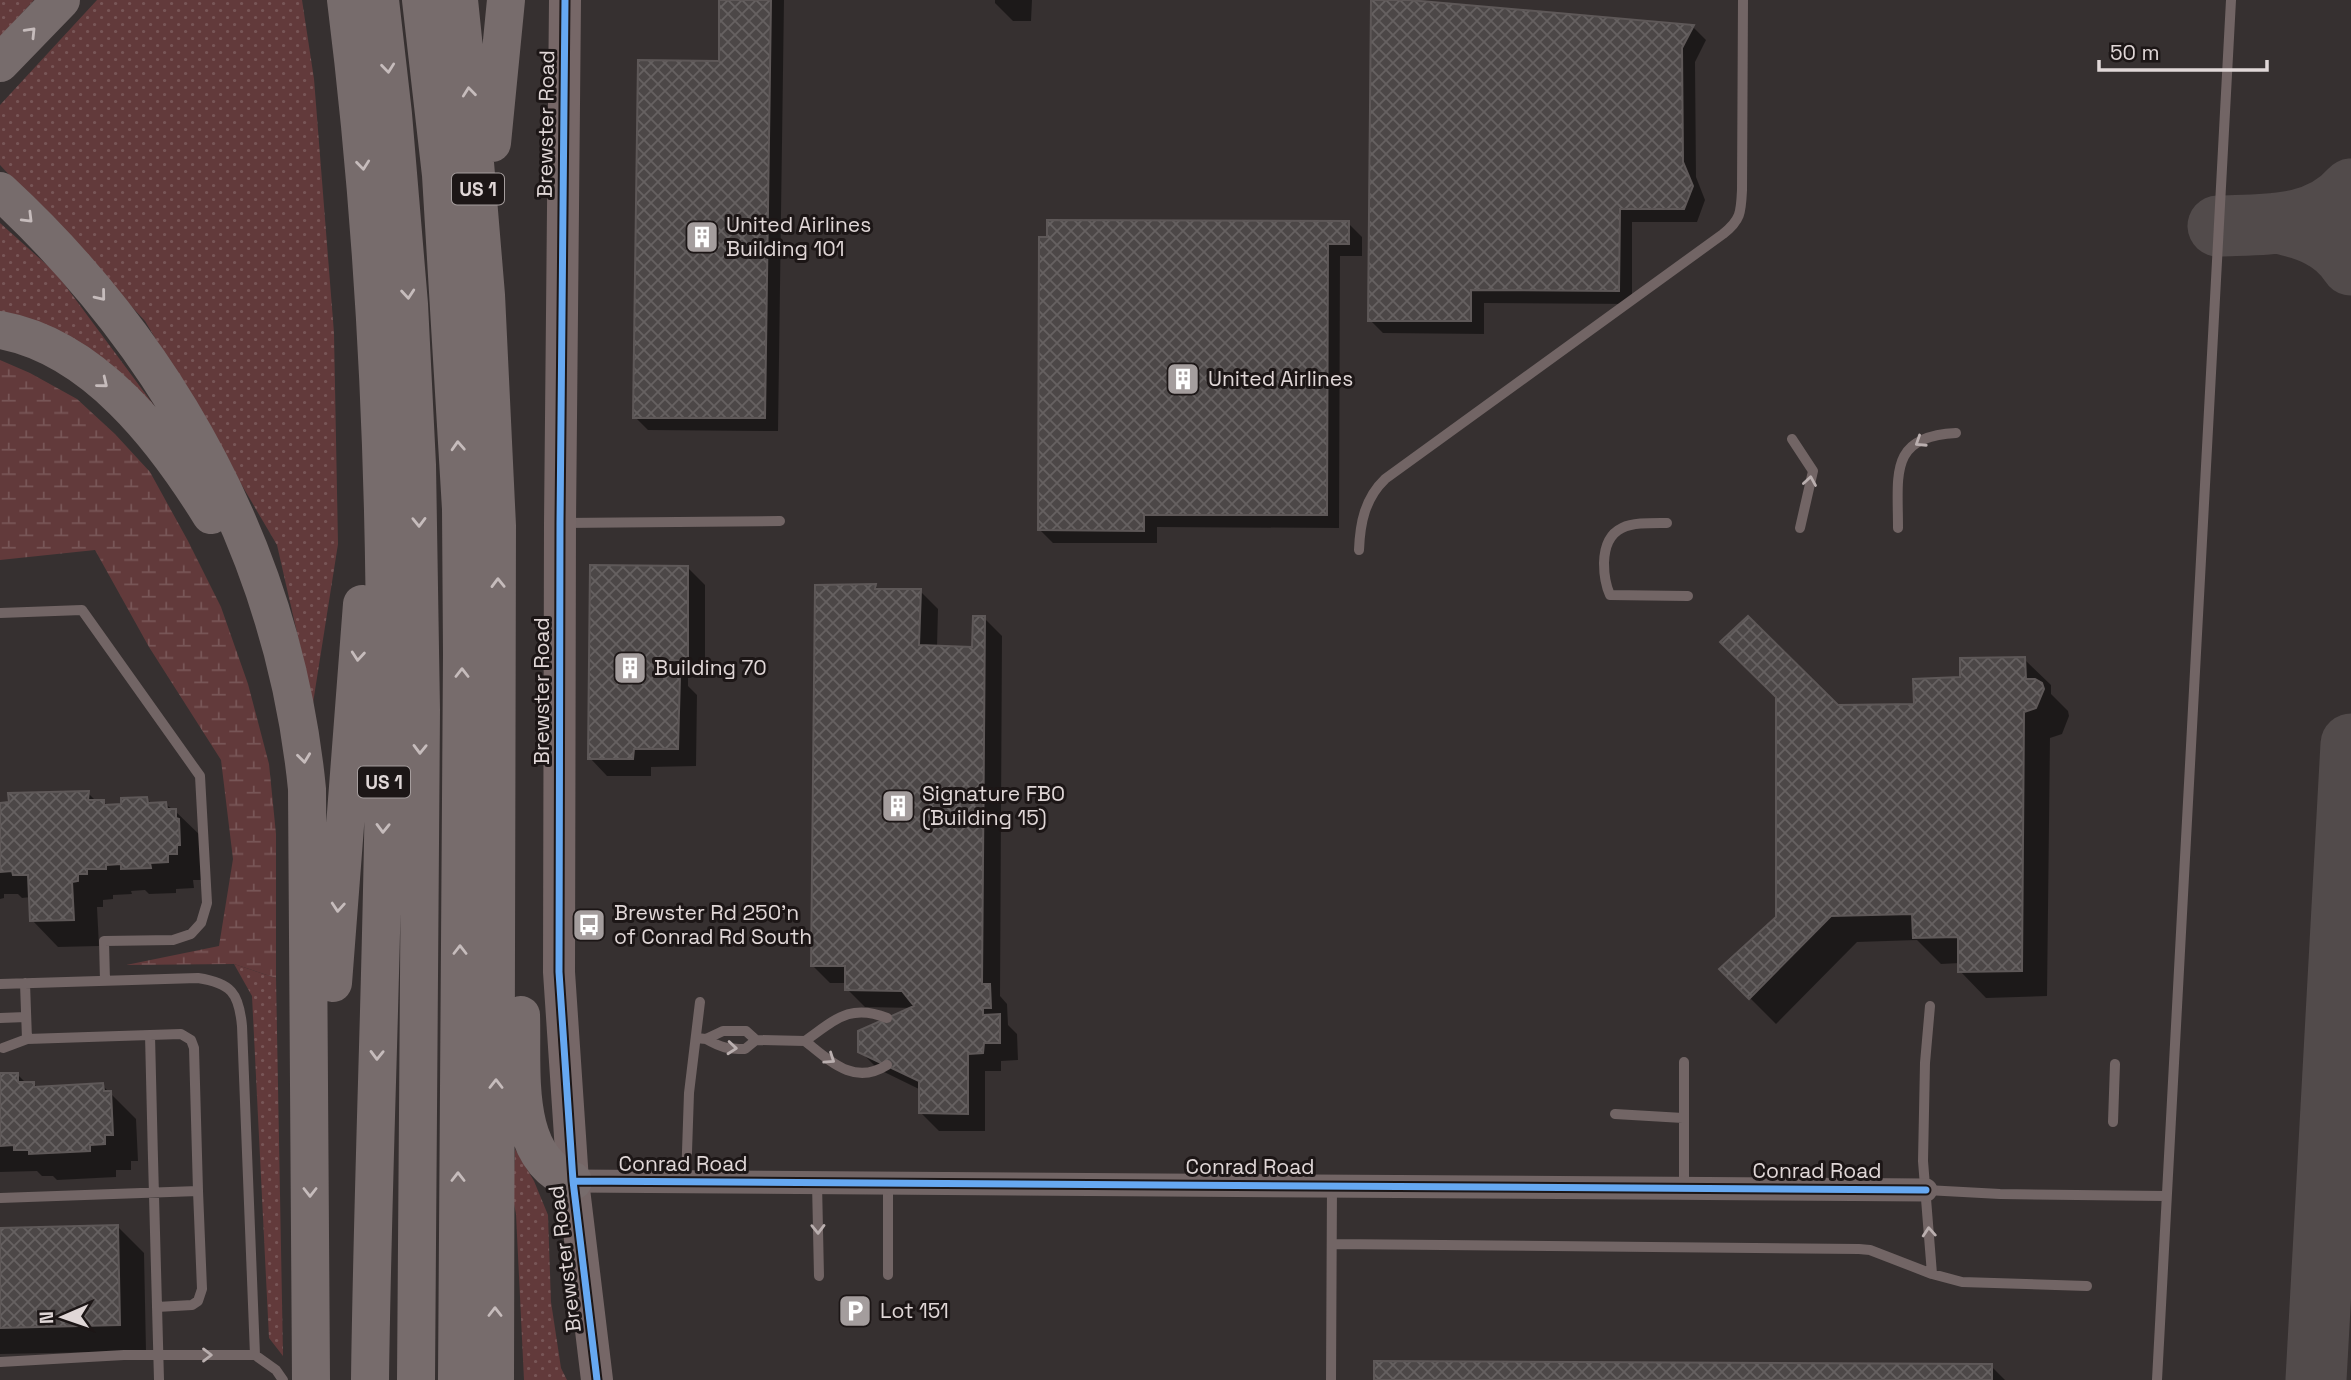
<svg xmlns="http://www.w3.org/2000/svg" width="2351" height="1380" viewBox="0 0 2351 1380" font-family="'Space Grotesk',sans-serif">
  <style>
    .grass { fill: url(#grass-dots) }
    .wetland { fill: url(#wetland-marsh) }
    .shadow { fill: #0007 }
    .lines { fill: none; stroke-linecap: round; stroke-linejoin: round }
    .taxiway { stroke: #524b4b; stroke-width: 61 }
    .building { fill: url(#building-cross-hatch); stroke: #5e5858; stroke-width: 2 }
    .lane { stroke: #726565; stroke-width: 10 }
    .street { stroke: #726565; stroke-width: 23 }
    .secondary { stroke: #766767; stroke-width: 32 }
    .highway { stroke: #776c6c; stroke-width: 38 }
    .cycleway-casing { stroke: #1c1616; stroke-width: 11 }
    .cycleway { stroke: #66a8f1; stroke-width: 7 }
    .oneway { stroke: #c6bcbc }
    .oneway2 { stroke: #baafaf }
    .labels { text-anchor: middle; stroke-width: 6; stroke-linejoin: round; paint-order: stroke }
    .shield { fill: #1c1616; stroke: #a59d9d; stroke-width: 2 }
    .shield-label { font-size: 19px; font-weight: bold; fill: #e0d7d7 }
    .street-label { font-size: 21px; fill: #e0d7d7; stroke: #1c1616 }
    .poi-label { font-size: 21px; fill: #e0d7d7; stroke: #1c1616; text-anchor: start }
  </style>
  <defs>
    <pattern id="grass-dots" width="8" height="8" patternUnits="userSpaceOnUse" patternTransform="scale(1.75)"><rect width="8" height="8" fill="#623a3b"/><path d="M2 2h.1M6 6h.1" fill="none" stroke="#785657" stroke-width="1.8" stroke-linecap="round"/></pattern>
    <pattern id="wetland-marsh" width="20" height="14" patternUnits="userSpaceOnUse" patternTransform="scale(1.75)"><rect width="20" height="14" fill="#623a3b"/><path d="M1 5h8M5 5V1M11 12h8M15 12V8" fill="none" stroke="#785657"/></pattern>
    <pattern id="building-cross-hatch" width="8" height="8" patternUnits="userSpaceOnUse" patternTransform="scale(1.75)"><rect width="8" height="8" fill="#4c4747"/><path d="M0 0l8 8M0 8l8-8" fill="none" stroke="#666161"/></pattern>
  </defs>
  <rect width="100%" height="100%" fill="#363030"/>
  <path class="grass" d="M0,0h34l-34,37z
    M97,0h205l12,79 20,254 4,211 -25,159 -36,-158 -132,-224 -145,-156v-60z
    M0,223l56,50 128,173 -184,-128z
    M234,964l42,14 7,378 -14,-18 -17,-342z
    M515,1149l19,32 14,34 3,87 10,66 6,12h-43l-8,-166 -3,-15z"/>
  <path class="wetland" d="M0,360l30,13 47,26 38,35 35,38 38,69 33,66 27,77 21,80 7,70v144l-42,-14 -108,1 93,-19 14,-87 -12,-99 -72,-113 -54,-97 -95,10z"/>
  <path class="shadow" d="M721,0h63l-6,431 -130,-1 -13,-13 86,-354z
    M995,0h37l-1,21h-18l-18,-18z
    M1373,0l320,27 13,13 -11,22 1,115 9,23 -8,22h-65v82l-148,-1v31l-101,-1 -13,-13z
    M1348,223l14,14v19h-22l-1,272 -182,-1v16h-104l-13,-13 9,-291z
    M687,567l18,18v93l-17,-1v9l9,9 -1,71 -45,1v9h-44l-17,-18z
    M875,585l5,6h40l18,18 -1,38 37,1 10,-30 18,18 -2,360 7,8 1,21 9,9 1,26 -17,1v10h-16v60h-46l-18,-18v-23l-43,-21 -18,-18 54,-43 -49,-1 -18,-18v-6h-17l-18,-18z
    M2024,659l27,26v9l17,17 1,5 -7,18 -12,4 -3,258 -61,2 -26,-27v-8l-19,1 -24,-24 -60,2 -81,82 -55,-55 56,-52 60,-211h78l46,-28z
    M88,793l9,9 6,-1 5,5 39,-7 5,5h13l10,7 27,26 1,43h-10l1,8 -18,1v4l-27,1 -4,-4 -14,1 1,3 -19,1v4l-10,1v7h-6l2,39 -41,1 -26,-27 -1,-23 -9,1 -4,-4h-14v4l-4,1v-95z
    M595,920l4,4v11l-6,-4 -1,-10z
    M17,1074l10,10 6,-1 5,5 64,-3 34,34 2,42h-7v9h-15v7l-59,3 -4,-4h-11l-5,-5 -37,1v-97z
    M117,1226l27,27 2,98 -146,3v-125z
    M1991,1366l14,14h-630z"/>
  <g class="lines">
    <path class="taxiway" d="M2277,223c29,6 57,15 74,42
      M2218,226c47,-2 100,2 133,-37
      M2316,1380l35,-636"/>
  </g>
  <path class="building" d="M719,0h52l-6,418h-132l5,-358 81,1z
    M1371,0h38l285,25 -12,23 1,114 10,24 -9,23h-64l-1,82 -148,-1v31h-103z
    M1047,220l302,1v23h-21l-1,271h-183v16l-106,-1 1,-293h8z
    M590,565l98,1v95l-17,-1v16l9,-1 -2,74h-44l-1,10h-45z
    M876,584l-1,5h46l-2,56 53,2 1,-31h12l-3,368h8l1,24h-8v7l17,-1v29h-16l-1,10 -15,1v60l-49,-1v-32l-61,-29v-21l56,-25 -12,-15 -57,-1v-24h-34l4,-381z
    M1748,616l90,89 76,-1 -1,-25 47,-2v-19l65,-1 1,22h9l7,4 2,6 -8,19 -12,4 -2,259 -64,1v-35l-45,1 -1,-24 -81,2 -82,83 -30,-30 57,-52v-220l-56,-55z
    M89,791l-1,9h16v5l17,-1v-6l26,-1 1,6 18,-1 1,7h9v9l3,1 1,26h-3v9h-9v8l-18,1 1,5 -30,1v-5l-15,1v4h-19v5h-9v7l-6,1 2,38 -44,1 -2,-46h-15l-1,-4 -12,1v-69l9,-1 -1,-9z
    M0,1073h18v9h16v5l69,-4 1,8h7l2,44h-8v9l-15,1v6l-61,3v-4h-15v-5l-14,1z
    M118,1225l2,100 -120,3v-100z
    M1374,1361l618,3v16h-618z"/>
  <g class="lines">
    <path class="lane" d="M1792,439l21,32 -13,57
      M562,523l218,-2
      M1667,523c-33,0 -62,-2 -63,40 0,12 1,21 6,32l78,1
      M1898,528c0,-54 -9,-92 58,-95
      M1359,550c1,-27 6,-52 26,-71l338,-245c18,-14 18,-22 19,-44l1,-190
      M0,613l82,-3 118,166 7,127 -6,20 -10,11 -18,6 -69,1 1,40
      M25,983l2,56
      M0,984l198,-6c33,5 41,15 44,48l13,329
      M1930,1006l-5,57 -2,98 9,113
      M0,1018l26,-1
      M696,1038l10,1 17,-8h23l10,9 49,1
      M706,1039c16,9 21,10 39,10l11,-9
      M3,1048l24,-9 123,-4
      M887,1065c-33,21 -57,-4 -82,-24 30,-21 45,-38 82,-23
      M1615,1114l68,4
      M2113,1122l2,-58
      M686,1181l3,-88 11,-91
      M817,1183l2,93
      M888,1183v92
      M1684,1188v-126
      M1926,1190l74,4 166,2
      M0,1198l198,-7 -4,-143 -3,-8 -10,-6 -31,1c3,115 5,230 9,345
      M1332,1244l527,5 11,1 62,24 30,8 125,4
      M157,1307l35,-2 6,-4 4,-12 -4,-98
      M0,1362l124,-7h131l21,15 7,10
      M1331,1380l1,-195
      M2157,1380l74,-1380"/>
    <path class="street" d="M573,1181l1353,9"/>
    <path class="secondary" d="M565,0l-5,523 -1,449 14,209 24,199"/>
    <path class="highway" d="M346,0c28,223 39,448 39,672 0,236 -12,472 -15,708
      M380,0l13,114 16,190 8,161 4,245 -5,670
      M421,0l20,175 20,334 1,145 -5,726
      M459,0l13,127 14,168 11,231 -2,854
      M0,63l61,-63
      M492,143l14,-143
      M0,191c171,158 284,365 307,598l4,591
      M0,330c94,17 164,109 211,185
      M333,983l29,-379
      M521,1015c2,54 -10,144 52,166"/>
    <defs>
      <path id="cycleway" d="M565,0l-5,523 -1,449 14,209 24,199
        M573,1181l1353,9"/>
    </defs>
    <use href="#cycleway" class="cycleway-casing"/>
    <use href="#cycleway" class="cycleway"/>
  </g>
  <defs><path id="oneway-chevron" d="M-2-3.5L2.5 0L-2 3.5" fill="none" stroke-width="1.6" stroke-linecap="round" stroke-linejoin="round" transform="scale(1.75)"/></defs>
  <g class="oneway">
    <use href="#oneway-chevron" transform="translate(31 32) rotate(-46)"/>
    <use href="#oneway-chevron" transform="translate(388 68) rotate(84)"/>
    <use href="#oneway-chevron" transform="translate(469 92) rotate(-96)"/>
    <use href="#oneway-chevron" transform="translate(363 165) rotate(84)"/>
    <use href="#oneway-chevron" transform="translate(28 218) rotate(45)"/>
    <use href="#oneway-chevron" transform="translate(408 294) rotate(85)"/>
    <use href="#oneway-chevron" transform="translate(101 296) rotate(51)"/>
    <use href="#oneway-chevron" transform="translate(103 383) rotate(39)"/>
    <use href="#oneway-chevron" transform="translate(458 446) rotate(-93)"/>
    <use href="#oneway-chevron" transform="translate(419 522) rotate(89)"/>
    <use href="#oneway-chevron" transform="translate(498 583) rotate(-91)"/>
    <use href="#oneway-chevron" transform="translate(358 656) rotate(95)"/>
    <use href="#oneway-chevron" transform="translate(462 673) rotate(-90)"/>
    <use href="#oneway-chevron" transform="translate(420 749) rotate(91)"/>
    <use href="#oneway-chevron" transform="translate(304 758) rotate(83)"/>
    <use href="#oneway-chevron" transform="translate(383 828) rotate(91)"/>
    <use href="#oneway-chevron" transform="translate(338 907) rotate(94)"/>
    <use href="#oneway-chevron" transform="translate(460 950) rotate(-90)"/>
    <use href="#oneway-chevron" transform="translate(377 1055) rotate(91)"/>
    <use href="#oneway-chevron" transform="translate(496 1084) rotate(-90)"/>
    <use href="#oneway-chevron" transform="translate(458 1177) rotate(-90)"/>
    <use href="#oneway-chevron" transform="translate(310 1192) rotate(90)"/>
    <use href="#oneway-chevron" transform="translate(495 1312) rotate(-90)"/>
  </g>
  <g class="oneway2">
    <use href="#oneway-chevron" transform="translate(1920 442) rotate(147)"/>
    <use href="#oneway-chevron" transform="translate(1810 481) rotate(-81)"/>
    <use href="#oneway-chevron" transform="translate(732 1048) rotate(5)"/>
    <use href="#oneway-chevron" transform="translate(830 1059) rotate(34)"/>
    <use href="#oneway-chevron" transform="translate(818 1229) rotate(89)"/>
    <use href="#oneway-chevron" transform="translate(1929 1232) rotate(-94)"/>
    <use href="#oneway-chevron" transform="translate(207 1355)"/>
  </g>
  <defs>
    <symbol id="building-square" viewBox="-11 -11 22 22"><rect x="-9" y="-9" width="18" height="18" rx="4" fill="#a49d9d" stroke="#1c1616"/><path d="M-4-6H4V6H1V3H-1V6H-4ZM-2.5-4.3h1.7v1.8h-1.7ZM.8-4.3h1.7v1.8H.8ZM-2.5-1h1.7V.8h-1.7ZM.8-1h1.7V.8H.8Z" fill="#fff"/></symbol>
    <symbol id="bus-square" viewBox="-11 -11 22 22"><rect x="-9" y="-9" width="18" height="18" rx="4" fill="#a49d9d" stroke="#1c1616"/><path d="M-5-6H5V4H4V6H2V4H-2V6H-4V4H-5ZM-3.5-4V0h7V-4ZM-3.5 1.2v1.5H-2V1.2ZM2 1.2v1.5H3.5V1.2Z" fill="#fff"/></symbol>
    <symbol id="parking-square" viewBox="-11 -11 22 22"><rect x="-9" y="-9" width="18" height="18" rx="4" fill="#a49d9d" stroke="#1c1616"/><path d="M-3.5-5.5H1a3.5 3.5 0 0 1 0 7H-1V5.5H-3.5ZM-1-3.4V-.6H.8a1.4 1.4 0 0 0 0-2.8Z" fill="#fff"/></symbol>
  </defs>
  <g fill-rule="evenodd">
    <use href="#building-square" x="683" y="218" width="38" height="38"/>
    <use href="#building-square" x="1164" y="360" width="38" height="38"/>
    <use href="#building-square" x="611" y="649" width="38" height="38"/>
    <use href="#building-square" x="879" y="787" width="38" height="38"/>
    <use href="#bus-square" x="570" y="906" width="38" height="38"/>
    <use href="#parking-square" x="836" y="1292" width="38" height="38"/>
  </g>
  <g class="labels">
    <g class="shield">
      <rect x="452" y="173.5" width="52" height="31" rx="5"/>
      <rect x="358" y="766.5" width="52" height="31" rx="5"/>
    </g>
    <g class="shield-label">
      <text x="478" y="196">US 1</text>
      <text x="384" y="789">US 1</text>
    </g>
    <g class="street-label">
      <text transform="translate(546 124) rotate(-89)" y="7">Brewster Road</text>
      <text transform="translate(542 691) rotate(-90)" y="7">Brewster Road</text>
      <text x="683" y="1171">Conrad Road</text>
      <text x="1250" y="1174">Conrad Road</text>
      <text x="1817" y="1178">Conrad Road</text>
      <text transform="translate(565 1259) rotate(-97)" y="7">Brewster Road</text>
    </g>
    <g class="poi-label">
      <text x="726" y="232">United Airlines<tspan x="726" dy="24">Building 101</tspan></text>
      <text x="1208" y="386">United Airlines</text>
      <text x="654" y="675">Building 70</text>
      <text x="922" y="801">Signature FBO<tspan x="922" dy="24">(Building 15)</tspan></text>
      <text x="614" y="920">Brewster Rd 250'n<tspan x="614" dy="24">of Conrad Rd South</tspan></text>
      <text x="880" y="1318">Lot 151</text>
    </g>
  </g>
  <g transform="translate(63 1317) rotate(268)" stroke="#1c1616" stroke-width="5" paint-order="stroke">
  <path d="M0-5L12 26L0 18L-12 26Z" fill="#e0d7d7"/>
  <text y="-10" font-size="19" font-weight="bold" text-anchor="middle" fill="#e0d7d7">N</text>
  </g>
  <path d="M2099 60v10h168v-10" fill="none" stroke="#e0d7d7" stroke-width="3.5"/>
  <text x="2110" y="60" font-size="21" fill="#e0d7d7" stroke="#1c1616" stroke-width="5" paint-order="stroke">50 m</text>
</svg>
